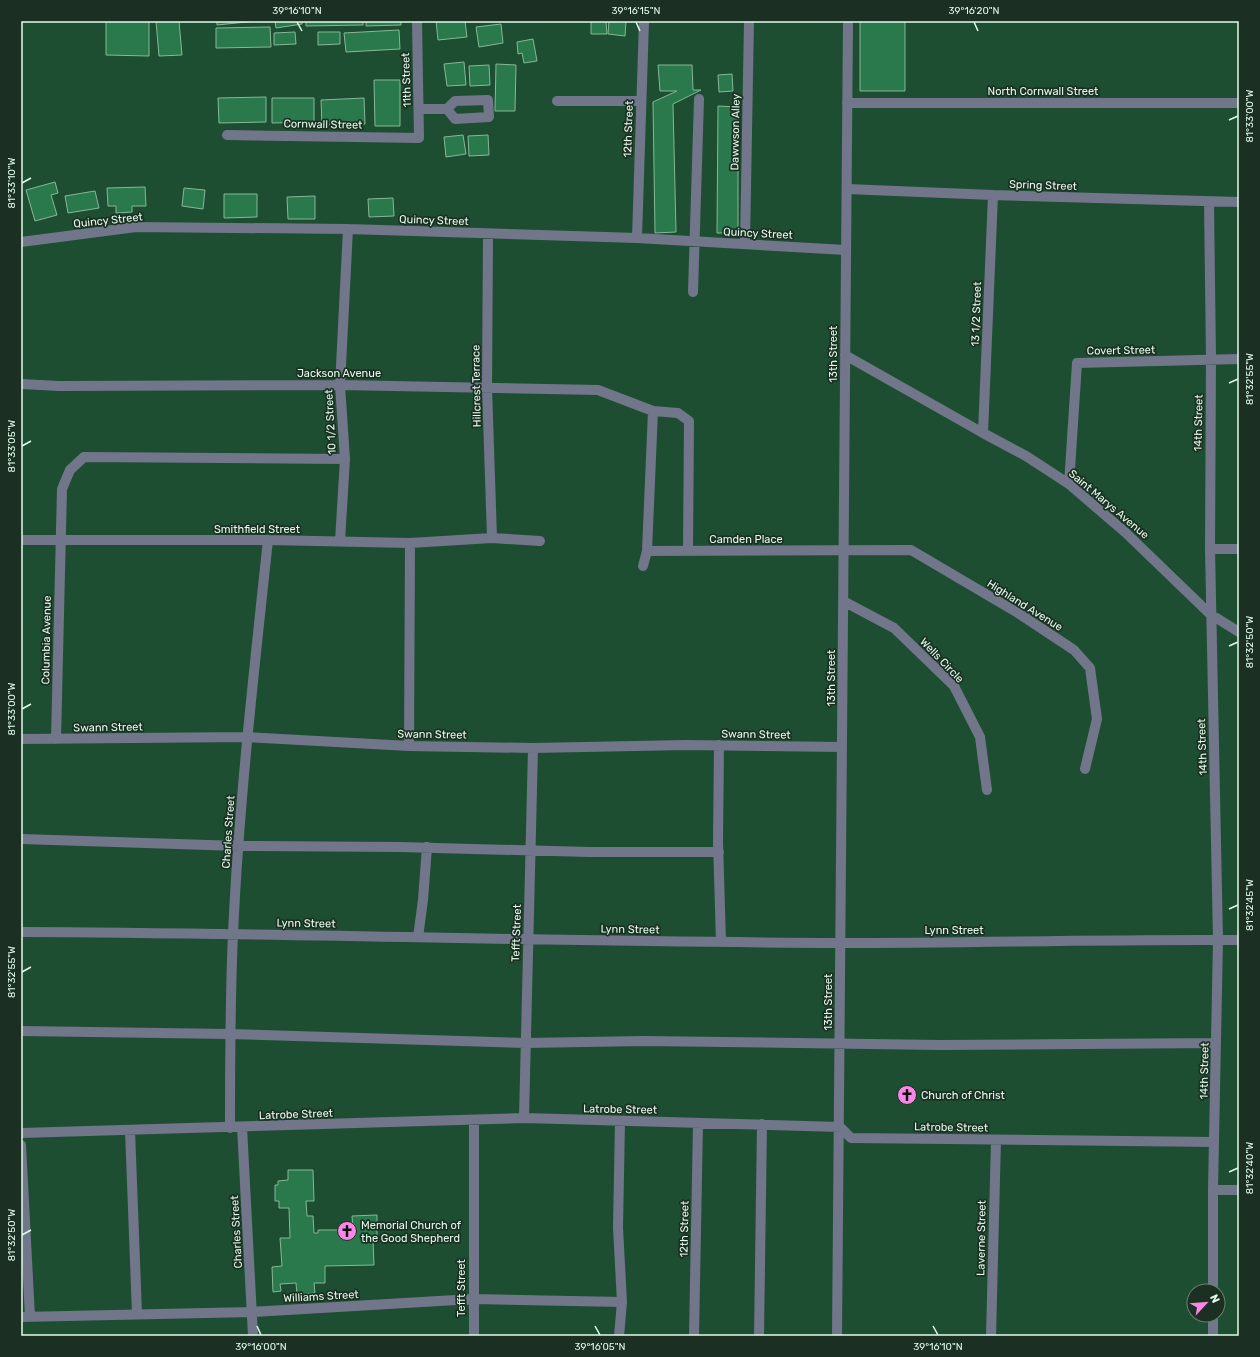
<svg xmlns="http://www.w3.org/2000/svg" width="1260" height="1357" viewBox="0 0 1260 1357" font-family="Rubik,sans-serif">
  <style>
    .building { fill: #2a794c; stroke: #86b896 }
    .lines { fill: none; stroke-linecap: round; stroke-linejoin: round }
    .minor { stroke: #71768b; stroke-width: 10 }
    .ticks { fill: none; stroke: #e2fcea; stroke-width: 1.5 }
    .labels { text-anchor: middle; stroke-width: 3.5; stroke-linejoin: round; paint-order: stroke }
    .street-label { font-size: 11px; fill: #e2fcea; stroke: #1b2f22 }
    .poi-label { font-size: 11px; fill: #e2fcea; stroke: #1b2f22; text-anchor: start }
    .neatline { fill: none; stroke: #e2fcea; stroke-width: 1.5 }
    .ticks-label { font-size: 10px; text-anchor: middle; fill: #e2fcea }
  </style>
  <rect width="100%" height="100%" fill="#1e4e32"/>
  <path class="building" d="M106,21h43v35l-43,-1z
    M156,21h23l3,34 -23,1z
    M217,21h39l-39,4z
    M275,21h27v3l-26,4z
    M306,21h57v4l-57,1z
    M366,21h35v4l-35,1z
    M436,21h29l2,16 -29,3z
    M591,21h15l1,13h-16z
    M609,21h17l-1,15 -17,-2z
    M860,21h45v70h-45z
    M501,24l2,19 -24,4 -3,-20z
    M270,27l1,20 -55,1v-20z
    M399,30l1,19 -54,3 -2,-19z
    M295,32l1,12 -22,1v-12z
    M318,32h22v12l-22,1z
    M533,39l4,22 -13,2 -2,-10 -4,1 -1,-12z
    M464,62l2,23 -19,1 -3,-22z
    M496,64l20,1 -1,46h-20z
    M489,65l1,20 -20,1 -1,-20z
    M658,65h34l1,25h8l-28,14 3,128 -21,1 -2,-131 24,-11h-17z
    M732,74l1,17 -14,1 -1,-17z
    M374,80h26v46h-25z
    M266,97v25l-47,1 -1,-25z
    M272,98h42v24l-42,1z
    M364,98l1,26 -43,1 -1,-25z
    M718,106l20,1v126h-21z
    M463,135l3,19 -20,3 -2,-20z
    M488,135l1,20 -20,1 -1,-20z
    M55,182l3,11 -7,2 6,20 -22,6 -9,-31z
    M145,187l1,19h-14v6l-16,1v-7h-8l-1,-18z
    M184,188l21,2 -2,19 -21,-3z
    M95,191l4,17 -31,5 -3,-17z
    M224,194h33v23l-33,1z
    M315,196v23h-27l-1,-22z
    M393,198l1,18 -25,1 -1,-18z
    M288,1170h25l1,31h-8l1,15h6l1,17h4v-3h35l-1,-14 25,-1v26l-4,-1 1,25 -49,1v17h-11l1,10 -18,2 -1,-12 -16,1 1,7 -8,1 -1,-25 10,-1 -2,-28h10l-1,-30h-10v-7h-4v-16h3v-4l10,-1z"/>
  <g class="lines">
    <path class="minor" d="M557,101h84
      M847,103h392
      M419,109h28l8,-8 33,-1 1,17 -34,2 -8,-10
      M227,135l192,3 -2,-117
      M847,189l146,6 246,7
      M1209,203l2,156 -1,190 8,391 -5,250v101
      M488,234l-1,153 5,151
      M637,238l7,-217
      M21,242l115,-15 212,2 289,9 209,12
      M745,244l4,-223
      M693,292l6,-193
      M845,355l138,78 43,23 43,28 57,49 84,81 29,18
      M21,384l38,2 281,-1 258,5 55,21 25,2 11,8 -1,130
      M983,433l10,-238
      M1069,484l8,-121 162,-4
      M21,540h247l142,3 82,-5 48,3
      M340,541l5,-82 -5,-74 8,-156
      M1210,549h29
      M647,551l264,-1 107,63 56,37 16,18 7,51 -12,50
      M643,566l4,-15 6,-140
      M843,601l51,27 60,58 26,51 7,53
      M21,739l226,-2 162,9 124,2 153,-3 156,2
      M56,739l6,-250 8,-19 14,-13 261,2
      M719,745l-1,97 3,100
      M409,746l1,-203
      M21,839l218,7 160,1 190,5h130
      M21,932c273,1 547,10 820,11 133,0 265,-4 398,-3
      M418,937l5,-37 4,-53
      M21,1031l209,3 295,9 119,-2 297,4 275,-2
      M524,1118l9,-370
      M242,1127l11,209
      M230,1128c0,-65 0,-129 3,-194 6,-132 21,-263 35,-394
      M130,1130l7,184
      M21,1133l503,-15 316,9 11,11 363,4
      M21,1145l9,172
      M1213,1190h26
      M1213,1315v21
      M21,1317l231,-5 221,-13 149,3
      M474,1336v-216
      M619,1336l3,-34 -4,-74 2,-107
      M694,1336l4,-213
      M759,1336l3,-212
      M837,1336l11,-1315
      M991,1336l5,-196"/>
  </g>
  <path class="ticks" d="M297,22l5,9M636,22l4,9M974,22l4,9M1229,120l9,-4M22,183l9,-5M1229,383l9,-4M22,446l9,-5M1229,646l9,-4M22,709l9,-5M1229,909l9,-4M22,972l9,-5M1229,1172l9,-4M22,1235l9,-5M257,1326l4,9M595,1326l5,9M933,1326l5,9"/>
  <defs>
    <symbol id="church-disc" viewBox="-11 -11 22 22"><circle r="9.5" fill="#fb86e5" stroke="#1b2f22"/><path d="M-1.2-6h2.4v3.5h3.3v2.4h-3.3V6h-2.4V-.1h-3.3v-2.4h3.3Z" fill="#111"/></symbol>
  </defs>
  <g fill-rule="evenodd">
    <use href="#church-disc" x="896" y="1084" width="22" height="22"/>
    <use href="#church-disc" x="336" y="1220" width="22" height="22"/>
  </g>
  <g class="labels">
    <g class="street-label">
      <text transform="translate(406 80) rotate(-92)" y="4">11th Street</text>
      <text x="1043" y="95">North Cornwall Street</text>
      <text transform="translate(323 124) rotate(1)" y="4">Cornwall Street</text>
      <text transform="translate(628 129) rotate(-88)" y="4">12th Street</text>
      <text transform="translate(735 132) rotate(-89)" y="4">Dawwson Alley</text>
      <text transform="translate(1043 185) rotate(2)" y="4">Spring Street</text>
      <text transform="translate(108 220) rotate(-6)" y="4">Quincy Street</text>
      <text transform="translate(434 220) rotate(2)" y="4">Quincy Street</text>
      <text transform="translate(758 233) rotate(3)" y="4">Quincy Street</text>
      <text transform="translate(976 314) rotate(-88)" y="4">13 1/2 Street</text>
      <text transform="translate(1121 350) rotate(-1)" y="4">Covert Street</text>
      <text transform="translate(833 354) rotate(-90)" y="4">13th Street</text>
      <text x="339" y="377">Jackson Avenue</text>
      <text transform="translate(476 386) rotate(-91)" y="4">Hillcrest Terrace</text>
      <text transform="translate(330 422) rotate(-93)" y="4">10 1/2 Street</text>
      <text transform="translate(1198 423) rotate(-89)" y="4">14th Street</text>
      <text transform="translate(1109 504) rotate(40)" y="4">Saint Marys Avenue</text>
      <text x="257" y="533">Smithfield Street</text>
      <text x="746" y="543">Camden Place</text>
      <text transform="translate(1025 605) rotate(32)" y="4">Highland Avenue</text>
      <text transform="translate(46 640) rotate(-89)" y="4">Columbia Avenue</text>
      <text transform="translate(942 660) rotate(46)" y="4">Wells Circle</text>
      <text transform="translate(831 678) rotate(-90)" y="4">13th Street</text>
      <text transform="translate(108 727) rotate(-1)" y="4">Swann Street</text>
      <text transform="translate(432 734) rotate(1)" y="4">Swann Street</text>
      <text transform="translate(756 734) rotate(1)" y="4">Swann Street</text>
      <text transform="translate(1202 747) rotate(-92)" y="4">14th Street</text>
      <text transform="translate(228 832) rotate(-86)" y="4">Charles Street</text>
      <text transform="translate(306 923) rotate(1)" y="4">Lynn Street</text>
      <text transform="translate(630 929) rotate(1)" y="4">Lynn Street</text>
      <text x="954" y="934">Lynn Street</text>
      <text transform="translate(516 933) rotate(-88)" y="4">Tefft Street</text>
      <text transform="translate(828 1002) rotate(-90)" y="4">13th Street</text>
      <text transform="translate(1204 1071) rotate(-89)" y="4">14th Street</text>
      <text transform="translate(620 1109) rotate(1)" y="4">Latrobe Street</text>
      <text transform="translate(296 1114) rotate(-2)" y="4">Latrobe Street</text>
      <text transform="translate(951 1127) rotate(1)" y="4">Latrobe Street</text>
      <text transform="translate(684 1229) rotate(-89)" y="4">12th Street</text>
      <text transform="translate(236 1232) rotate(-93)" y="4">Charles Street</text>
      <text transform="translate(981 1238) rotate(-89)" y="4">Laverne Street</text>
      <text transform="translate(461 1288) rotate(-90)" y="4">Tefft Street</text>
      <text transform="translate(321 1296) rotate(-3)" y="4">Williams Street</text>
    </g>
    <g class="poi-label">
      <text x="921" y="1099">Church of Christ</text>
      <text x="361" y="1229">Memorial Church of<tspan x="361" dy="13">the Good Shepherd</tspan></text>
    </g>
  </g>
  <rect width="1260" height="1357" fill="none" stroke="#1b2f22" stroke-width="44"/>
  <g transform="translate(1206 1303) rotate(64)"><circle r="19" fill="#1b2f22" stroke="#6b8172"/>
  <path d="M0-3L7 15L0 10L-7 15Z" fill="#fb86e5"/>
  <text y="-6" font-size="11" font-weight="bold" text-anchor="middle" fill="#e2fcea">N</text>
  </g>
  <rect x="22" y="22" width="1216" height="1313" class="neatline"/>
  <g class="ticks-label">
    <text x="297" y="14">39°16'10"N</text>
    <text x="636" y="14">39°16'15"N</text>
    <text x="974" y="14">39°16'20"N</text>
    <text transform="translate(1249 116) rotate(-90)" y="4">81°33'00"W</text>
    <text transform="translate(11 183) rotate(-90)" y="4">81°33'10"W</text>
    <text transform="translate(1249 379) rotate(-90)" y="4">81°32'55"W</text>
    <text transform="translate(11 446) rotate(-90)" y="4">81°33'05"W</text>
    <text transform="translate(1249 642) rotate(-90)" y="4">81°32'50"W</text>
    <text transform="translate(11 709) rotate(-90)" y="4">81°33'00"W</text>
    <text transform="translate(1249 905) rotate(-90)" y="4">81°32'45"W</text>
    <text transform="translate(11 972) rotate(-90)" y="4">81°32'55"W</text>
    <text transform="translate(1249 1168) rotate(-90)" y="4">81°32'40"W</text>
    <text transform="translate(11 1235) rotate(-90)" y="4">81°32'50"W</text>
    <text x="261" y="1350">39°16'00"N</text>
    <text x="600" y="1350">39°16'05"N</text>
    <text x="938" y="1350">39°16'10"N</text>
  </g>
</svg>
